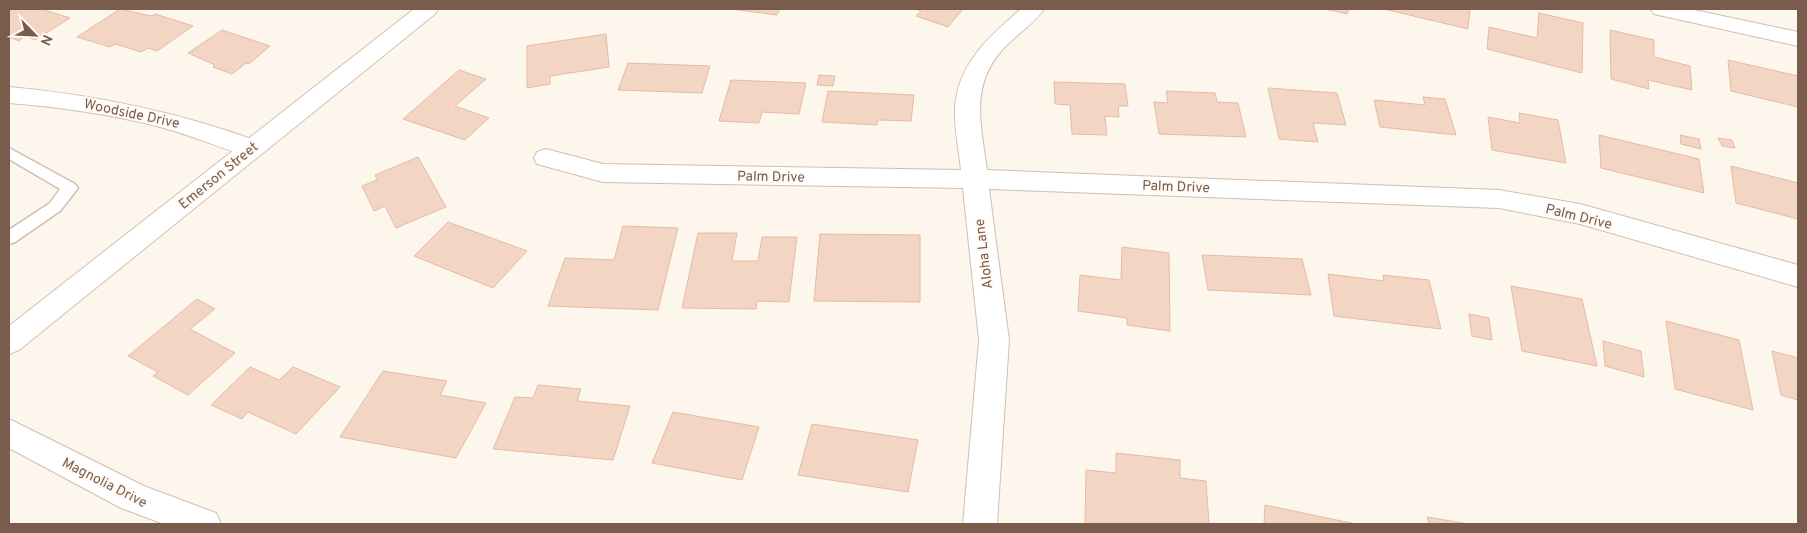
<svg xmlns="http://www.w3.org/2000/svg" width="1807" height="533" viewBox="0 0 1807 533" font-family="Overpass,sans-serif">
  <style>
    .building { fill: #f3d5c3; stroke: #e6bba3 }
    .lines { fill: none; stroke-linecap: round; stroke-linejoin: round }
    .service-casing { stroke: #d1beb0; stroke-width: 3 }
    .minor-casing { stroke: #d1beb0; stroke-width: 2 }
    .secondary-casing { stroke: #d6c0b0; stroke-width: 2 }
    .service { fill: #fff; fill-rule: evenodd }
    .minor { fill: #fff; fill-rule: evenodd }
    .secondary { fill: #fff; fill-rule: evenodd }
    .labels { text-anchor: middle; stroke-width: 4; stroke-linejoin: round; paint-order: stroke }
    .street-label { font-size: 14px; fill: #7a5c4d; stroke: #fffaf3 }
  </style>
  <rect width="100%" height="100%" fill="#fdf6ec"/>
  <path class="building" d="M9,9h32l29,9 -35,22 -10,-4 -6,5 -10,-4z
    M120,9l31,7 4,-2 38,12 -36,25 -9,-3 -7,4 -26,-8 -5,3 -33,-10z
    M731,9h49l-3,6z
    M915,9h48l-15,18 -32,-11 5,-5z
    M1325,9h24l-2,5z
    M1384,9h86l-2,20z
    M1539,13l44,10 -1,50 -95,-24 2,-22 48,11z
    M222,30l48,16 -21,18 -3,-1 -14,11 -19,-7 2,-2 -27,-12z
    M1610,30l44,10v17l36,9 2,24 -44,-10 1,9 -38,-10z
    M606,34l3,33 -59,9v8l-23,4v-42z
    M1728,60l70,16v31l-67,-16z
    M628,63l82,3 -8,27 -84,-3z
    M459,70l27,9 -31,27 34,12 -24,22 -62,-21z
    M819,75l16,1 -2,10 -16,-1z
    M731,80l75,3 -7,31 -37,-2 -3,11 -40,-2z
    M1054,82l71,2 3,22h-10l1,11 -14,-1 2,19 -35,-1 -2,-29 -15,-1z
    M1268,88l69,5 9,32 -33,-2 5,19 -39,-3z
    M828,91l86,4 -3,26 -33,-1 -1,5 -55,-3z
    M1166,91l49,2 2,9 21,1 8,34 -87,-3 -5,-32 14,1z
    M1423,97l22,2 11,36 -76,-8 -6,-27 51,5z
    M1519,113l39,7 8,43 -74,-13 -4,-33 32,6z
    M1599,135l100,24 5,34 -103,-25z
    M1680,135l19,4 2,10 -20,-5z
    M1718,138l14,2 3,8 -13,-2z
    M418,157l28,50 -50,21 -11,-22 -11,5 -12,-25 15,-6 -2,-5z
    M1731,166l67,17v36l-62,-16z
    M448,222l79,29 -34,37 -79,-32z
    M623,226l55,2 -20,82 -110,-4 17,-48 49,2z
    M698,233h39l-5,28h26l4,-24h35l-8,65 -32,-1 -1,8 -74,-1z
    M820,234l100,1v67l-106,-1z
    M1122,247l47,6 1,78 -43,-6v-7l-49,-7 2,-36 41,5z
    M1202,255l100,4 9,36 -103,-5z
    M1328,274l56,7 -1,-6 46,5 12,49 -107,-13z
    M1511,286l71,13 15,67 -75,-15z
    M197,299l18,10 -25,20 45,24 -47,42 -35,-19 5,-4 -30,-16z
    M1469,314l20,4 3,22 -20,-4z
    M1666,321l73,19 14,70 -78,-21z
    M1603,341l38,10 3,26 -39,-11z
    M1772,351l26,7v42l-17,-5z
    M250,367l29,13 14,-13 47,20 -44,47 -48,-22 -6,7 -31,-14z
    M383,371l64,10 -7,14 46,8 -30,55 -116,-21z
    M538,385l43,4 -4,12 53,5 -17,54 -120,-11 22,-52 18,1z
    M673,412l86,15 -17,53 -90,-17z
    M812,424l106,16 -10,52 -110,-17z
    M1116,453l64,7v18l26,3 3,43h-124l1,-54 30,3z
    M1265,505l91,19h-92z
    M1427,517l42,7h-40z"/>
  <g class="lines">
    <defs>
      <path id="service" d="M9,148l66,36 3,4 -18,23 -45,31 -6,2v-14l41,-27 10,-14 -51,-30z"/>
      <path id="minor" d="M1021,9h23c-10,15 -27,25 -39,38 -36,37 -24,77 -18,123l512,20 81,14 218,61v22l-218,-63 -81,-16 -510,-19 20,151 -12,184h-34l16,-184 -16,-152 -360,-6 -66,-18 -3,-6 3,-6 9,-3 57,15 358,6c-2,-20 -7,-42 -6,-61 2,-45 35,-73 66,-100z
        M1651,9h39l108,23v14l-144,-32z
        M9,87c87,8 169,25 251,55l3,6 -3,6 -9,3c-31,-9 -60,-22 -91,-30 -50,-13 -100,-20 -151,-24z
        M9,419l135,67 72,27 5,11h-57l-43,-16 -112,-60z"/>
      <path id="secondary" d="M414,9h24l-3,5 -416,336 -10,4v-28z"/>
    </defs>
    <use href="#service" class="service-casing"/>
    <use href="#minor" class="minor-casing"/>
    <use href="#secondary" class="secondary-casing"/>
    <use href="#service" class="service"/>
    <use href="#minor" class="minor"/>
    <use href="#secondary" class="secondary"/>
  </g>
  <g class="labels">
    <g class="street-label">
      <text transform="translate(132 113) rotate(12)" y="5">Woodside Drive</text>
      <text transform="translate(218 175) rotate(-39)" y="5">Emerson Street</text>
      <text transform="translate(771 176) rotate(1)" y="5">Palm Drive</text>
      <text transform="translate(1176 186) rotate(2)" y="5">Palm Drive</text>
      <text transform="translate(1579 216) rotate(14)" y="5">Palm Drive</text>
      <text transform="translate(983 254) rotate(-97)" y="5">Aloha Lane</text>
      <text transform="translate(105 482) rotate(27)" y="5">Magnolia Drive</text>
    </g>
  </g>
  <rect width="1807" height="533" fill="none" stroke="#7a5c4d" stroke-width="20"/>
  <g transform="translate(35 35) rotate(114)" stroke="#fffaf3" stroke-width="4" paint-order="stroke">
  <path d="M0-4L9 19L0 12L-9 19Z" fill="#7a5c4d"/>
  <text y="-8" font-size="14" font-weight="bold" text-anchor="middle" fill="#7a5c4d">N</text>
  </g>
</svg>
